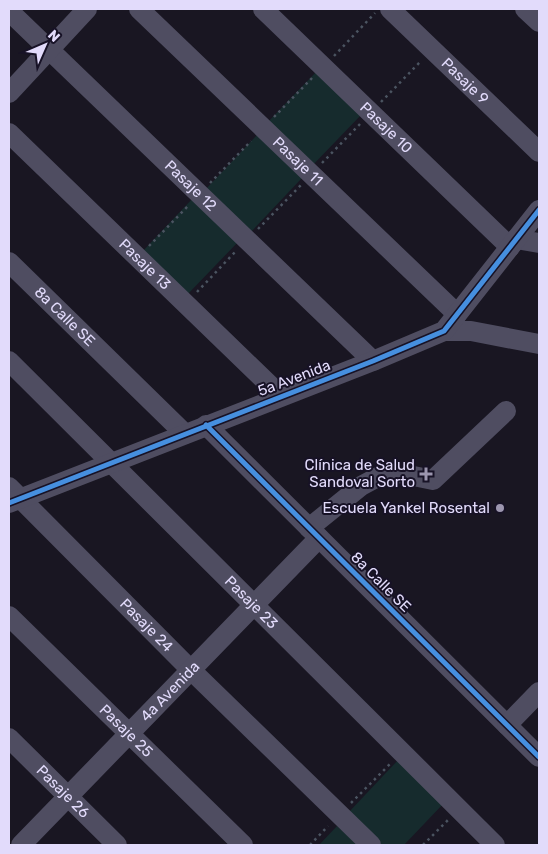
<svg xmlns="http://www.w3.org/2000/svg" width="548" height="854" viewBox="0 0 548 854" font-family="Rubik,sans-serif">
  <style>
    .green { fill: #162b2d }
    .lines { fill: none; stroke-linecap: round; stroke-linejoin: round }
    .path { stroke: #4b5461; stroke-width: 2.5; stroke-dasharray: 2.5 4; stroke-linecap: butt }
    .minor { stroke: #4f4d61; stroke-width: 20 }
    .cycleway-casing { stroke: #171226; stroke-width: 8 }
    .cycleway { stroke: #468fdf; stroke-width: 5 }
    .poi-dot { fill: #9c96af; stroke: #171226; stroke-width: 2 }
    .labels { text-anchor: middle; stroke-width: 4; stroke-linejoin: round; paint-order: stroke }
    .street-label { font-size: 15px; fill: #e2dbfb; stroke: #171226 }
    .poi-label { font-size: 15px; fill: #e2dbfb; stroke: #171226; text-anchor: end }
  </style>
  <rect width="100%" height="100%" fill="#191622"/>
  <path class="green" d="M317,71l45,43 -52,54 -45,-43z
    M257,135l45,43 -51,54 -46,-42z
    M193,198l46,43 -52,54 -45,-43z
    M399,759l46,43 -41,43h-22l-34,-32z
    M337,826l21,19h-39z"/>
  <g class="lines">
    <path class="path" d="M334,56l41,-43
      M381,102l40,-41
      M274,117l38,-39
      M322,163l38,-39
      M210,183l41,-42
      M258,229l43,-44
      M149,246l40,-41
      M197,292l39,-41
      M351,803l39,-39
      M310,845l18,-19
      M423,845l25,-25"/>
    <g class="minor">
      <path id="s1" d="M139,9l318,305"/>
      <path id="s2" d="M263,9l247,238"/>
      <path id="s3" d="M390,9l149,143"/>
      <path d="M525,9l14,13"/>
      <path id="s4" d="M9,11l364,350"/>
      <path d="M9,93l78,-84"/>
      <path id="s5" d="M9,133l272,263"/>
      <path d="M516,239l23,4"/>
      <path id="s6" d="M9,262l176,172"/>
      <path d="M444,331h27l68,13"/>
      <path id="s7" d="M9,361l486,484"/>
      <path d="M206,425l333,332"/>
      <path id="s8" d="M9,487l182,183 180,175"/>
      <path d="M9,503l364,-142 71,-30 95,-121"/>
      <path d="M309,528l52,-42 28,-15 44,9 73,-69"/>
      <path id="s9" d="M9,616l234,229"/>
      <path d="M507,725l32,-33"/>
      <path id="s10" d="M9,738l108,107"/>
      <path id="s11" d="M21,845l298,-307"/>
    </g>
    <defs>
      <path id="cycleway" d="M206,425l333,332
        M9,503l364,-142 71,-30 95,-121"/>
    </defs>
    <use href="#cycleway" class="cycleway-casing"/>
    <use href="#cycleway" class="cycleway"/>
  </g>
  <g class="poi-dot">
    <path d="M423.5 466.5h5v5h5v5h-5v5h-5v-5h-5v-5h5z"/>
    <circle cx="500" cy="508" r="5"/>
  </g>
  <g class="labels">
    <g class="street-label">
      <text dy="5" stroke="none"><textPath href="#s3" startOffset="104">Pasaje 9</textPath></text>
      <text dy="5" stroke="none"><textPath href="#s2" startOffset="171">Pasaje 10</textPath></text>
      <text dy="5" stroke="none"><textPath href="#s1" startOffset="220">Pasaje 11</textPath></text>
      <text dy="5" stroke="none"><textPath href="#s4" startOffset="252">Pasaje 12</textPath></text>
      <text dy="5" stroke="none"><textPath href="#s5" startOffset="189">Pasaje 13</textPath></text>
      <text dy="5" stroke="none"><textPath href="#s6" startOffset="78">8a Calle SE</textPath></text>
      <text transform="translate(294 378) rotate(-21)" y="5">5a Avenida</text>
      <text transform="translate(381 582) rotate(45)" y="5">8a Calle SE</text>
      <text dy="5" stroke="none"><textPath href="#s7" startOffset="342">Pasaje 23</textPath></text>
      <text dy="5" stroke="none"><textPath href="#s8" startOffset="195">Pasaje 24</textPath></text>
      <text dy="5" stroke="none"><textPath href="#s11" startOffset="214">4a Avenida</textPath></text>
      <text dy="5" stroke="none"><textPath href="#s9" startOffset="164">Pasaje 25</textPath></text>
      <text dy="5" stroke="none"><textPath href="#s10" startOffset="76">Pasaje 26</textPath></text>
    </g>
    <g class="poi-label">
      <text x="415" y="470">Clínica de Salud<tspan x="415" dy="17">Sandoval Sorto</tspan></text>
      <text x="490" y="513">Escuela Yankel Rosental</text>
    </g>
  </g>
  <rect width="548" height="854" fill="none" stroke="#e2dbfb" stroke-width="20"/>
  <g transform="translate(45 45) rotate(45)" stroke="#171226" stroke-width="4" paint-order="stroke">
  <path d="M0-4L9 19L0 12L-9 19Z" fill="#e2dbfb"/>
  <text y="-8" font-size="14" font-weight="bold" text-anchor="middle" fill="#e2dbfb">N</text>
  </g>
</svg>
